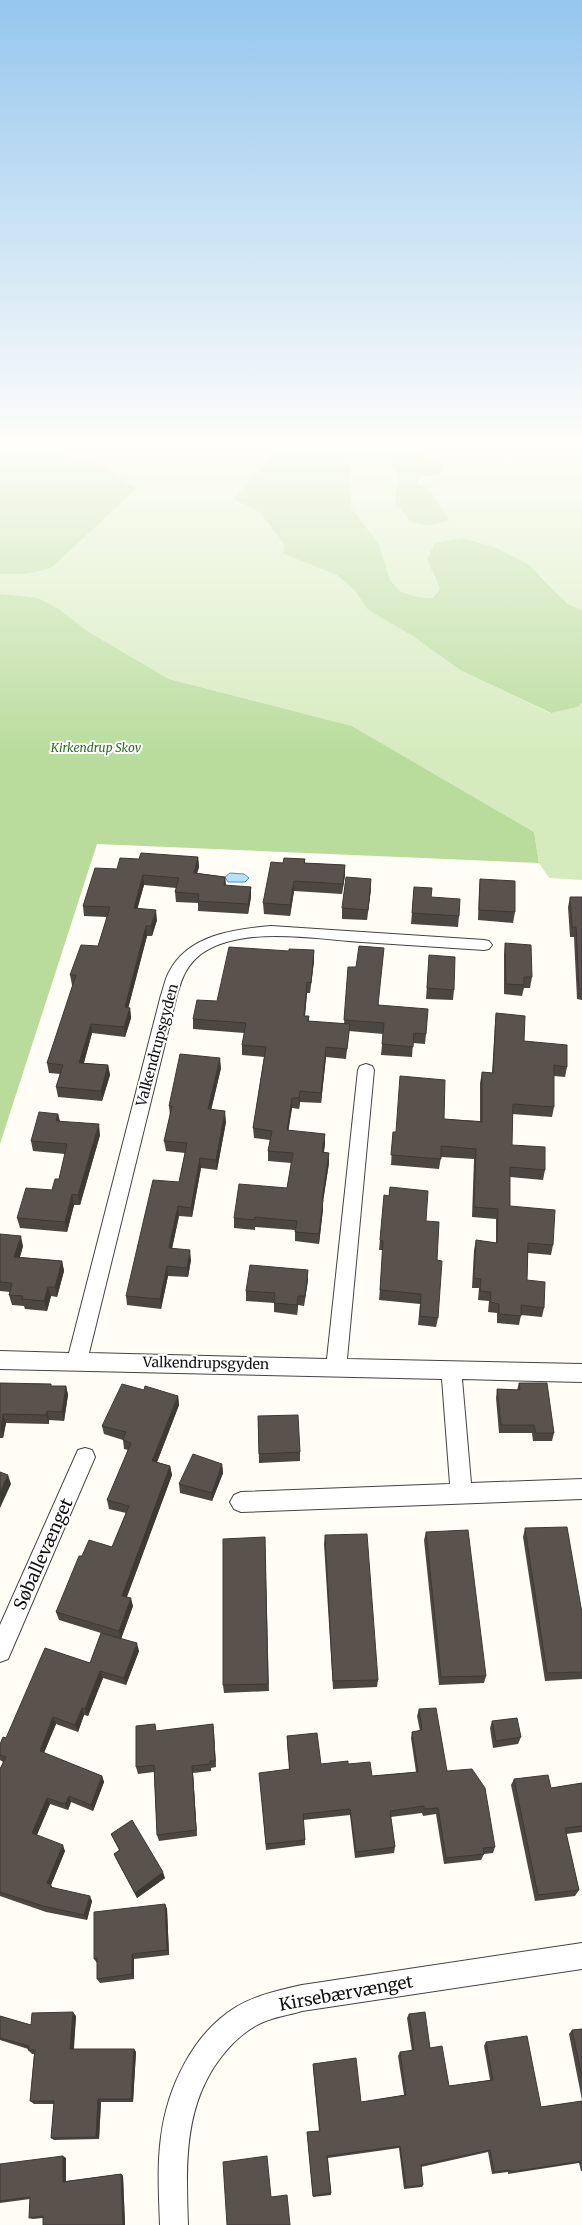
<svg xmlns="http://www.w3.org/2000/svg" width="582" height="2225" viewBox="0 0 582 2225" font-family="Merriweather,serif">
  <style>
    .green { fill: #d5ebbd }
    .forest { fill: #b9dc9c }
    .water { fill: #b9e0f7; stroke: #3f96cf }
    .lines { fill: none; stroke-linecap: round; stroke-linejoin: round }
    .street-casing { stroke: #444; stroke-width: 2 }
    .street { fill: #fff; fill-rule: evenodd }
    .wall { fill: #4d4742 }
    .shaded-wall { fill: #3f3936 }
    .building { fill: #5a524d; stroke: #3f3936 }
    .labels { text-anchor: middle; stroke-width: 4; stroke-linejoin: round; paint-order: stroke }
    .far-park-label { font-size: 12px; font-style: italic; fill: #2f6b1f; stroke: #fff }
    .street-label { font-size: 14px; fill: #111; stroke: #fff }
    .near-street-label { font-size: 17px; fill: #111; stroke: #fff }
  </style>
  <rect width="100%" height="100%" fill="#fffdf5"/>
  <path class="green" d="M9,443h270l-2,7 -44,49 27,14 24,31 -1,10 54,21 18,16 13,19 46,27 46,33 90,43 28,-6 4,-4v177l-33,-2 -10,-15 -5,-31 -182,-106 -183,-47 -80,-47 -30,-23 -59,-15v-20h26l74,-111z
    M399,443h183v167l-14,-6 -28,-29 -108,-3 8,17 -7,9 -16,-1 -17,-6 -10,-11 -6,-16 -32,-55 -3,-23 2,-23 16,-7 28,11c4,10 0,27 0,38l7,6 8,11 19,4 19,-6 -17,-29 -12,-6 13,-28 -20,-7z"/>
  <path class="forest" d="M0,443h9l91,20 36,26 -85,79 -25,6h-26z
    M279,443h120l13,7 32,13 -4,11 -19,3 -2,7 12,7 18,29 -20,6 -19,-4 -8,-11 -7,-6c0,-11 4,-28 0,-38l-28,-11 -16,7 -2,23 3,23 27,36 11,35 10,11 17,6 16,1 7,-9 -13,-30 8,-16 27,-5 32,9 34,17 40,40 14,6v93l-4,4 -27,6 -91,-43 -46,-33 -46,-27 -13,-19 -18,-16 -54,-21 1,-10 -24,-31 -27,-14 44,-49z
    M0,594l38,4 21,11 30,23 80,47 183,47 182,106 5,31 -442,-19 -97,300z"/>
  <path class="water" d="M230,873l14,1 5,4 -4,4h-17l-3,-5z"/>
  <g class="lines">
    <defs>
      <path id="street" d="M271,926l213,14 5,1 3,4 -3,4 -5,1c-41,-3 -81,-5 -122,-8 -47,-3 -120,-17 -161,12 -15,12 -19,24 -24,41l-88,358 238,6 31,-289 2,-4 6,-2 6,2 2,4 -27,289 235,5v18l-120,-3 9,104 111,-4v20l-341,13 -7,-3 -4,-7 4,-7 7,-3 209,-8 -8,-105 -442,-10v-18l69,2 92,-358c3,-8 4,-16 8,-23 19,-37 65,-43 102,-46z
        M85,1448l7,2 3,7 -87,202 -8,3v-37l78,-175z
        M582,1943v26l-280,42c-13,4 -28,6 -41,12 -15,7 -29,20 -39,33 -39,49 -36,110 -34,169h-28c-1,-29 -3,-59 1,-88 6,-49 32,-104 75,-130 20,-12 44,-17 66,-22z"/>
    </defs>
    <use href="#street" class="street-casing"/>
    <use href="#street" class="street"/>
  </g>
  <path class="wall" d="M198,857l1,10 -2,6 28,4 1,9 25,1v10l-3,17 -50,-3v-8l-22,-1 -1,-10 1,-4 -32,-3 -7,23 20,12 -5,16h-5l-19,72h2l1,10 -6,19 -33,-4 -8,30 24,2 2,10 -8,26 -44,-4 -2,-10 4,-13 -11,-1 -2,-10 26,-78h-1l-2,-10 28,-29 9,-29 -23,-1 -1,-10 34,-37 22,-10z
    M305,859v4l40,2v10l-3,19 -48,-3 -4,25 -26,-2 -1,-11 20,-40z
    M480,879l35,33 -2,11 -35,-3 1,-30z
    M414,887l17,10 28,19 -1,11 -47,-3z
    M371,889l-4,31 -25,-1v-11z
    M570,897h12v103l-5,-1 -3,-62h-4l-2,-30z
    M505,943l27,34 -2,11h-6l-2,8 -18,-2v-40z
    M314,950v11l-4,32h-3l-2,23h4v5l35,3 4,-57 31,38 47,29 -1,10 -12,-1 -1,14 -31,-2 2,-21 -34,-3 -3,28 -20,-2 -5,46 -21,-1 -1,7 -7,-1 -4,22 37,14 -1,8 5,11 -6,37v9l-4,35 -24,-3v-11l-40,-3v3l-21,-2v-10l53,-30 4,-25 -23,-2v-10l2,-11 -16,-2 -1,-10 11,-71 -22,-2v-10l2,-12 -51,-4v-10l96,-68z
    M429,955l25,35 -1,10 -27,-1z
    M496,1013l28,28 43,26 -2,10 -11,-1v31l-2,10 -40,-3v31l33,25 -2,10 -33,-3v29l43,39 -2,10 -23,-2 -1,27 17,28 -2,9 -21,-2 -2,10 -22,-2v-10l-9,-1 1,-11 -11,-1 1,-12h-7l2,-38 2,-10 20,3v-24l-24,-2 2,-58 -33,-2 -2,12 -48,-4 2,-33h3l48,-13 36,2v-38l2,-11 10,1 3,-49z
    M221,1068l-10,42 15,12 -9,48 -16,-2 -9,49 -13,-1 -7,32 19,12 -3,17 -20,-1 -7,33 -34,-4 -1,-9 53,-114 6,-29 -19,-2 -2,-10 6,-25 -1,-10z
    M58,1114l2,7 40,14 -20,70h-6l-7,27 -47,-4 -3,-10 35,-28 7,-11 6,-25 -32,-3 -2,-10z
    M384,1195l42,26 11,39 1,58 -2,9 -18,-2 2,-21 -41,-4 4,-50h-4z
    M0,1234l23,12 -3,11 42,4 2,10 -7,26 -6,-1 -4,15 -22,-2 -1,-3 -12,-1 -3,-10 1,-3 -10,-1z
    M308,1280l-4,26 -6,-1 -1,10 -23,-3v-9l-28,-2v-10z
    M0,1383l52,3h14l2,9 -4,26 -15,-1v4l-43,-1 -3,15h-3z
    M519,1383l35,50 -2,8h-19l-1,-8h-33l-3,-35 1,-9 20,1z
    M144,1390l34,6 1,9 -22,57 13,4 2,9 -45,122 6,9 -12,33 18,12 -13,34 -23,-7 -15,38 -4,-1 -6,17 -22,-8 -12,29 58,23 2,6 -11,29 -22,-9 -3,8 -18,-6 -13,31 28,16 -14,34 1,2 40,14 -5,19 -41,-8 -46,-16v-127l3,-7 -3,-2v-16l90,-81 11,-30 -42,-13 -3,-8 26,-56 30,-9 14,-34 -17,-4 -2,-9 21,-50 -4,-1 -1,-9 -19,-6 -2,-8z
    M258,1416l42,36v9l-41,2z
    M222,1464l1,9 -11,28 -32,-8 -1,-9z
    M525,1528l57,85v66l-37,2 -22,-144z
    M426,1532l60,144 -2,7 -45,2 -15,-145z
    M325,1535l53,145 -1,7 -44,2 -9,-145z
    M265,1537l4,154 -45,2 -1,-8z
    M419,1709l28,62 48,76 -2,6 -9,1 -3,6 -37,4 -8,-50 -13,2 -1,-3 -31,4 4,30 -1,6 -39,5 -5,-43 -47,5 2,20v5l-39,5 -6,-71 29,-10 -2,-26v-7l34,28h27l24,12 44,-4 -5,-34 1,-6 8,-1 -3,-15z
    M492,1721l29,16 -3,7 -25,4 -3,-20z
    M213,1724l3,43 -5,1v3l-18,2 4,63 -38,5 -2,-6 -3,-63 -16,2 -2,-7 21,-36z
    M514,1779l37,9 31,-5v49l-16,2 13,56 -4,6 -40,5 -24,-116z
    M111,1834l54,44 -28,20 -21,-39 -2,-5 5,-4z
    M165,1904l2,5 2,46 -35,4v20l-34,4 -3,-4v-16l-3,-4z
    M409,2014l21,34 19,38 41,-6 -6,-34 2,-4 55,65 41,-6v70h-1l-2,-8 -71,11v-2l-16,2 -4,-22 -67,15 2,18 -1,2 -18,2 -5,-41 -71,10 3,35v2l-18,2 -6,-65 12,-1 -6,-63v-4l48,38 43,-7 -6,-39 2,-4 12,-1 -5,-33z
    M0,2016l31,9 45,-9 -2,33h60l2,3 -3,50h-32l-2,37 -45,1 -3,-2 3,-34h-20l-4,-3 4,-47h-2l-4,-4v-1l-28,-9z
    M582,2029v71l-13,-66 3,-4z
    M66,2158v23l55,-7 2,2 2,49h-82v-7l-10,1 -4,-1 1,-19 -30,4v-39z"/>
  <path class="shaded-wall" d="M198,857l1,10 -5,16v-10z
    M345,865v10l-3,19 1,-10z
    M143,875l1,10 -9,33 -1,-10z
    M225,877l1,10 -2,-2z
    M371,879v10l-4,31 1,-10z
    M294,881v10l-4,25v-11z
    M251,887v10l-3,17v-10z
    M156,910l1,10 -5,16 -1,-10z
    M146,926l1,10 -21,81 -1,-10z
    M314,950v11l-4,32 1,-10z
    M307,982v11l-3,33v-10z
    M130,1008l1,10 -6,19 -1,-10z
    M91,1024l1,9 -11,40 -2,-10z
    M326,1047v10l-5,46v-10z
    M220,1058l1,10 -12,51 -1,-10z
    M108,1065l2,10 -8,26 -1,-10z
    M300,1091v11l-1,7v-11z
    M292,1098v10l-5,32v-10z
    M225,1111l1,11 -9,48 -1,-10z
    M58,1114l2,10 -4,-3z
    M99,1124l1,11 -20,70 -2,-10z
    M325,1134v10l-3,18v-10z
    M329,1153v10l-7,46v-10z
    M200,1158l1,10 -9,49 -1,-9z
    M72,1194l2,11 -7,27 -2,-10z
    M323,1200v9l-4,35v-10z
    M178,1206l1,10 -9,42 -1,-10z
    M21,1236l2,10 -6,21 -3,-10z
    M190,1250l1,10 -3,17 -1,-9z
    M62,1261l2,10 -7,26 -2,-10z
    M167,1266l1,10 -7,33 -1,-10z
    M308,1270v10l-4,26 1,-10z
    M48,1287l3,9 -4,15 -3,-10z
    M298,1296v9l-1,10v-10z
    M66,1386l2,9 -4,26 -2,-9z
    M178,1396l1,9 -25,65 -2,-9z
    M47,1411l2,9v4l-3,-9z
    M3,1414l3,9 -3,15 -2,-9z
    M222,1464l1,9 -11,28v-8z
    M170,1466l2,9 -48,129 -2,-8z
    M8,1475l3,9 -11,24v-16z
    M131,1598l2,8 -12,33 -2,-8z
    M137,1643l2,8 -13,34 -2,-7z
    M100,1671l3,7 -15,38 -3,-7z
    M82,1708l2,7 -6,17 -3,-7z
    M53,1717l3,7 -14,33 -2,-6z
    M213,1724l1,7 2,36 -1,-6z
    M192,1766l1,7 4,63 -1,-6z
    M102,1776l2,6 -11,29 -2,-6z
    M69,1796l2,6 -3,8 -3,-6z
    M47,1798l3,6 -15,35 -3,-6z
    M63,1845l2,6 -14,34 3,5 -7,-7z
    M163,1872l2,6 -28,20 -2,-5z
    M90,1896l2,5 -5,19 -3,-5z
    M165,1904l2,5 2,46 -2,-5z
    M132,1954l2,5v20l-2,-5z
    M73,2012l3,4 -3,37 -3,-4z
    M134,2049l2,3 -3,50 -2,-3z
    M98,2099l3,3 -2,37 -3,-2z
    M63,2156l3,2v26l-3,-2z
    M121,2174l2,2 2,49h-2z"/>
  <path class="building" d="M141,853l57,4 -4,16 31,4 -1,8 27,2 -3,17 -50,-3 1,-7 -24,-2 4,-14 -36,-3 -9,33 22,2 -5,16h-5l-21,81 5,1 -6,19 -33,-3 -12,39 29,2 -7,26 -45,-4 7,-22 -16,-2 29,-88h-6l11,-30 17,1 12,-39 -27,-1 12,-38 22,1 3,-11 19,1z
    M284,858l21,1 -1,4 41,2 -2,19 -49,-3 -4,24 -27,-2 8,-41 12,1z
    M346,877l25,2 -3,31 -26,-2z
    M480,879l35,2v31l-36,-2z
    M414,887l18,1 -1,9 29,2 -1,17 -47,-3z
    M570,897h12v92h-3l-3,-62h-4z
    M505,943l26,2 1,32h-8v8l-18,-1z
    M359,946l25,2 -6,57 50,4 -2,25 -12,-1 -1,14 -31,-3 2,-21 -40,-3 4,-53h8z
    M229,947l60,4v-2l25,1 -3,33 -4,-1 -3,34h5l-1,5 42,3 -3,25 -21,-2 -5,46 -21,-2 -1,7h-7l-5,32 38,4 -3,18 7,1 -7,46 1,1 -4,34 -24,-2 2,-11 -42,-4 -1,3 -20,-2 5,-34 48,4 6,-35 -25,-2 4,-20 -19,-3 13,-81 -24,-2 4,-22 -53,-4 4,-19 20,1z
    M429,955l26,2 -1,33 -27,-2z
    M496,1013l29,3 -1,25 43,4v22l-13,-2v42l-41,-3 -1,41 33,2v23l-35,-3v39l45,4 -2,35 -25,-2 -1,37 18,2 -1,26 -23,-3v11l-22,-2v-10l-9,-2 1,-10 -11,-1 1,-12 -7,-1 2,-38 21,3 1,-34 -24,-2 2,-58 -35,-3v13l-50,-4 2,-23h3l4,-56 45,4 -1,39 38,3v-50l11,1z
    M180,1054l40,4 -12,51 17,2 -9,49 -16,-2 -9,50 -13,-2 -9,42 21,2 -3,18 -20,-2 -7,33 -34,-3 27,-116 26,2 8,-39 -23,-2 8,-35h-3z
    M39,1112l19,2 -2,7 43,3 -21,71 -6,-1 -7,28 -48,-4 9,-30 26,2 3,-11h4l8,-35 -36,-3z
    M390,1187l38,4 -2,30 13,1 -2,38 5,1 -4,57 -18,-2 1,-22 -41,-4 3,-49 -3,-1 4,-45 5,1z
    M0,1234l21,2 -7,21 48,4 -7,26h-7l-4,14 -22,-2 1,-3 -14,-1 3,-12 -12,-1z
    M250,1265l58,5 -3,26h-7l-1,9 -23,-2 1,-10 -29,-2z
    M0,1383l51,1v2h15l-4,26 -15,-1 -1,4 -43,-1 -2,15h-1z
    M519,1383h28l7,50h-18l-2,-8h-33l-4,-36 23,1z
    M122,1384l22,6 1,-4 33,10 -26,65 18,5 -48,130 9,2 -12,33 -63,-19 23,-56h3l7,-16 23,7 17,-41 -22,-6 24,-57 -8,-3 3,-8 -24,-6z
    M298,1415l2,37 -41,2 -1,-38z
    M193,1454l29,10 -10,29 -33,-9z
    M0,1472l8,3 -8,17z
    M567,1527l15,86v59l-35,1 -22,-145z
    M468,1530l18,146 -45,1 -15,-145z
    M367,1534l11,146 -45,1 -8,-146z
    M265,1537l3,147 -45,1v-146z
    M101,1633l36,10 -13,35 -24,-7 -15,38 -3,-1 -7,17 -22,-8 -13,34 62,25 -11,29 -22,-9 -4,8 -18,-6 -15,35 31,12 -16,38 4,2 -1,2 40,9 -6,19 -41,-9 -43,-14v-123l6,-12 -6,-2v-11l3,-7 3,1 39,-90 45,15z
    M436,1708l11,63 25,-2 13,19 10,59 -12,1 1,6 -38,4 -8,-50 -14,1v-3l-34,5 5,36 -39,5 -6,-43 -47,5 2,26 -39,4 -7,-71 31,-4 -3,-33 30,-3 4,31 27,-3v3l22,-2 2,14 46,-4 -6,-40 10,-2 -3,-21z
    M517,1718l4,19 -25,4 -4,-20z
    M155,1724l1,7 57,-7 2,37h-5v3l-18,2 4,64 -39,5 -3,-70 -18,2v-41z
    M548,1775l3,13 31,-5v43l-17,2 14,62 -41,5 -24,-116z
    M132,1820l31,52 -28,21 -21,-39 6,-4 -9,-16z
    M165,1904l2,46 -35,4v20l-35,5v-21l-3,1v-47z
    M73,2012l-3,37h64l-3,50h-33l-2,38 -45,1 3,-37h-24l5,-51h-7l1,-4 -29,-8v-22l31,9 1,-12z
    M425,2012l5,36 12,-2 7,40 44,-6 -7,-38 41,-6 14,71 41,-6v60l-71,11v-2l-17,2 -4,-22 -69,15 2,20 -17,2 -6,-41 -73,10 4,37 -18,3 -6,-64 13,-1 -7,-67 43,-6 5,44 45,-7 -6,-43 14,-2 -5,-36z
    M582,2029v48l-10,-47z
    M63,2156v26l58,-8 2,51h-80v-9l-14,2 1,-21 -30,4v-37z
    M267,2156l4,41 16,-2 3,30h-63l-4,-63z"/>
  <linearGradient id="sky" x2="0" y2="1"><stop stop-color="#95c6ee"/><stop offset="0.59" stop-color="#fffefa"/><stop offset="1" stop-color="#fffefa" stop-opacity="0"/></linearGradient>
  <rect width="582" height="754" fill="url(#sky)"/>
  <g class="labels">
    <g class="far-park-label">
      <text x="96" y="752">Kirkendrup Skov</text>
    </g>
    <g class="street-label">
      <text transform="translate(157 1045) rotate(-75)" y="5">Valkendrupsgyden</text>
      <text transform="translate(206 1363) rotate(1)" y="5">Valkendrupsgyden</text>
    </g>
    <g class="near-street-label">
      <text transform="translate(43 1554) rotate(-66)" y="6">Søballevænget</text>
      <text transform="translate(346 1993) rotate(-10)" y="6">Kirsebærvænget</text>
    </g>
  </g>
</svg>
